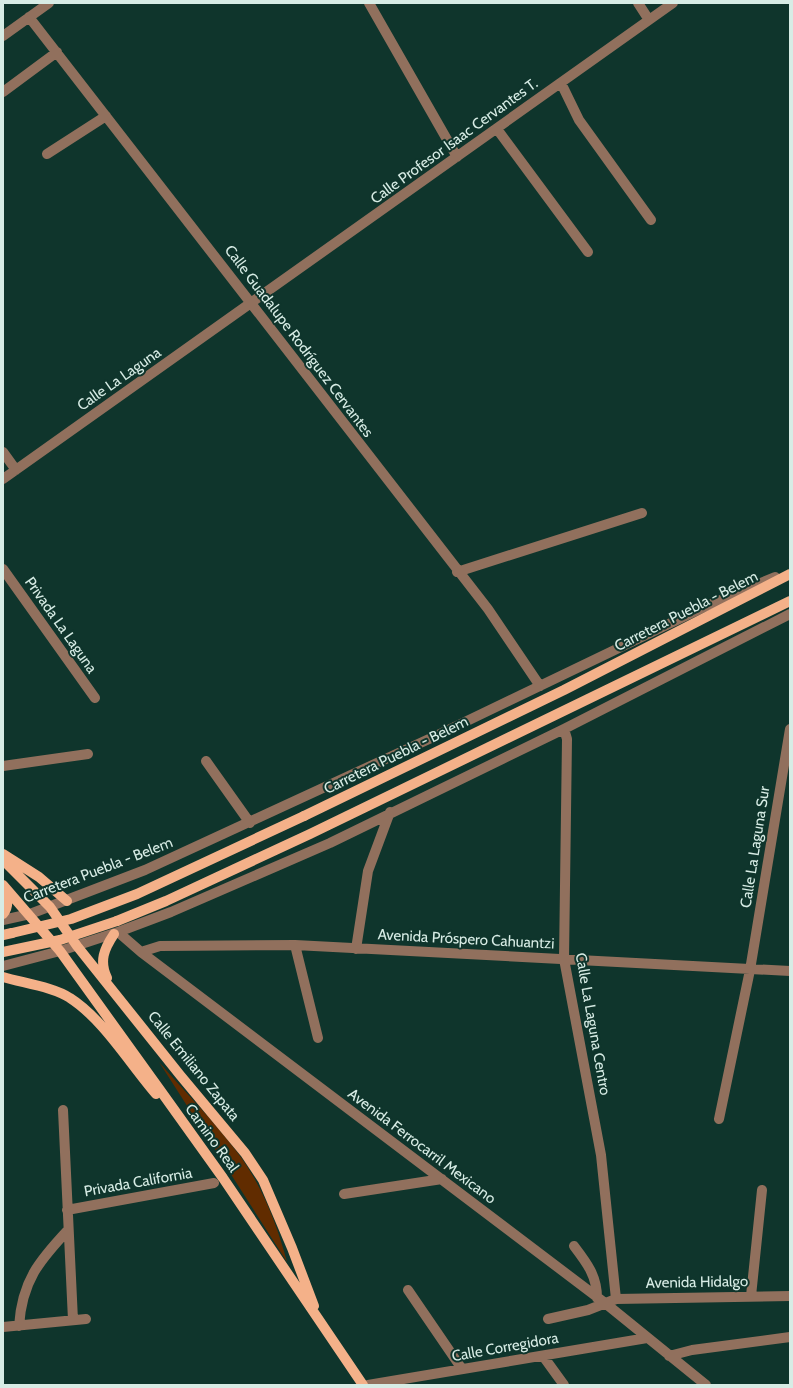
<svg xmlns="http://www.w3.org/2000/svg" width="793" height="1388" viewBox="0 0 793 1388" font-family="Cabin,sans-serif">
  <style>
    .green { fill: #612c00 }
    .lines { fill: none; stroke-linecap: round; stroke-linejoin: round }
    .minor { stroke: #91705d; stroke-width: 10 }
    .major { stroke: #f4b189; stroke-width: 10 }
    .major-bridge { stroke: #f4b189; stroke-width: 10 }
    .labels { text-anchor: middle; stroke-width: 4; stroke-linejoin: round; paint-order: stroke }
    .street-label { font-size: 15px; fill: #d7ece5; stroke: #0f352c }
  </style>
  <rect width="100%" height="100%" fill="#0f352c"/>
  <path class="green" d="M159,1062c26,30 54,58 78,90 24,31 40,72 50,110z"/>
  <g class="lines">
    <path class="minor" d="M369,3l88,154
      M638,3l11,17
      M29,17l459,592 52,77
      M3,36l46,-33
      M561,83l18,37 72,100
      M3,92l54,-40
      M497,129l91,123
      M47,154l59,-38
      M3,452l13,18
      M3,479l670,-476
      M3,569l92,129
      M457,572l185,-59
      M564,729l3,10 -3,220 37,196 15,144
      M206,761l44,62
      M3,766l85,-12
      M3,920l27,-6 115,-44 297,-137 260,-125 73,-31
      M118,932l23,20 464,351 101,82
      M295,945l23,93
      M356,949l12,-78 22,-59
      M141,952l19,-6 135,-1 495,26
      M3,966l57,-15 58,-19 53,-20 159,-69 234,-114 226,-115
      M63,1110l10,210
      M719,1119l31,-149 40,-241
      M344,1194l98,-15
      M67,1210l147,-27
      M574,1246c13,17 23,30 23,52
      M408,1290l54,79
      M751,1296l11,-106
      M548,1319l40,-9 28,-11 174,-3
      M19,1326c3,-45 20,-65 49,-96
      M3,1327l83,-8
      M543,1356l21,29
      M669,1356l23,-6 98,-13
      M368,1385l279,-47"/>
    <path class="major" d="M304,816l260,-126 226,-116
      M3,854l36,23 28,24
      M3,860l47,47 27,39 103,129 65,78 18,27 29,68 22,58
      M3,885l57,66 100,139 63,88 140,207
      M3,914c7,-8 4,-18 1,-27
      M117,921l49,-20 144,-67 480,-233
      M3,935l9,-2
      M3,977c20,6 51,10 67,21 33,21 60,66 86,96
      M107,978c-8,-17 -3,-29 7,-44"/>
    <path class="major-bridge" d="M12,933l59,-14 66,-25 167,-78
      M3,952l57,-12 57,-19"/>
  </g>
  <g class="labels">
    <g class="street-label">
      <text transform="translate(454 141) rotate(-36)" y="5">Calle Profesor Isaac Cervantes T.</text>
      <text transform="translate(299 341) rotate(53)" y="5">Calle Guadalupe Rodríguez Cervantes</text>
      <text transform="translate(119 379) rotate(-35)" y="5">Calle La Laguna</text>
      <text transform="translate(686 611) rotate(-27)" y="5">Carretera Puebla - Belem</text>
      <text transform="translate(61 625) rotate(55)" y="5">Privada La Laguna</text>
      <text transform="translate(396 755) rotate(-26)" y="5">Carretera Puebla - Belem</text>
      <text transform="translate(755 847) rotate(-81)" y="5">Calle La Laguna Sur</text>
      <text transform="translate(98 870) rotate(-21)" y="5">Carretera Puebla - Belem</text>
      <text transform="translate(466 939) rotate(3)" y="5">Avenida Próspero Cahuantzi</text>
      <text transform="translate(593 1024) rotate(80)" y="5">Calle La Laguna Centro</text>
      <text transform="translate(194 1066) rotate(51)" y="5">Calle Emiliano Zapata</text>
      <text transform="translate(212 1138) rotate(54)" y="5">Camino Real</text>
      <text transform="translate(422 1146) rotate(37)" y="5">Avenida Ferrocarril Mexicano</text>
      <text transform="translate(138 1182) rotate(-10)" y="5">Privada California</text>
      <text transform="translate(697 1282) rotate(-1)" y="5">Avenida Hidalgo</text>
      <text transform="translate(505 1347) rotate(-10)" y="5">Calle Corregidora</text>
    </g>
  </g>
  <rect width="793" height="1388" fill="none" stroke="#d7ece5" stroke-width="8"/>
</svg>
